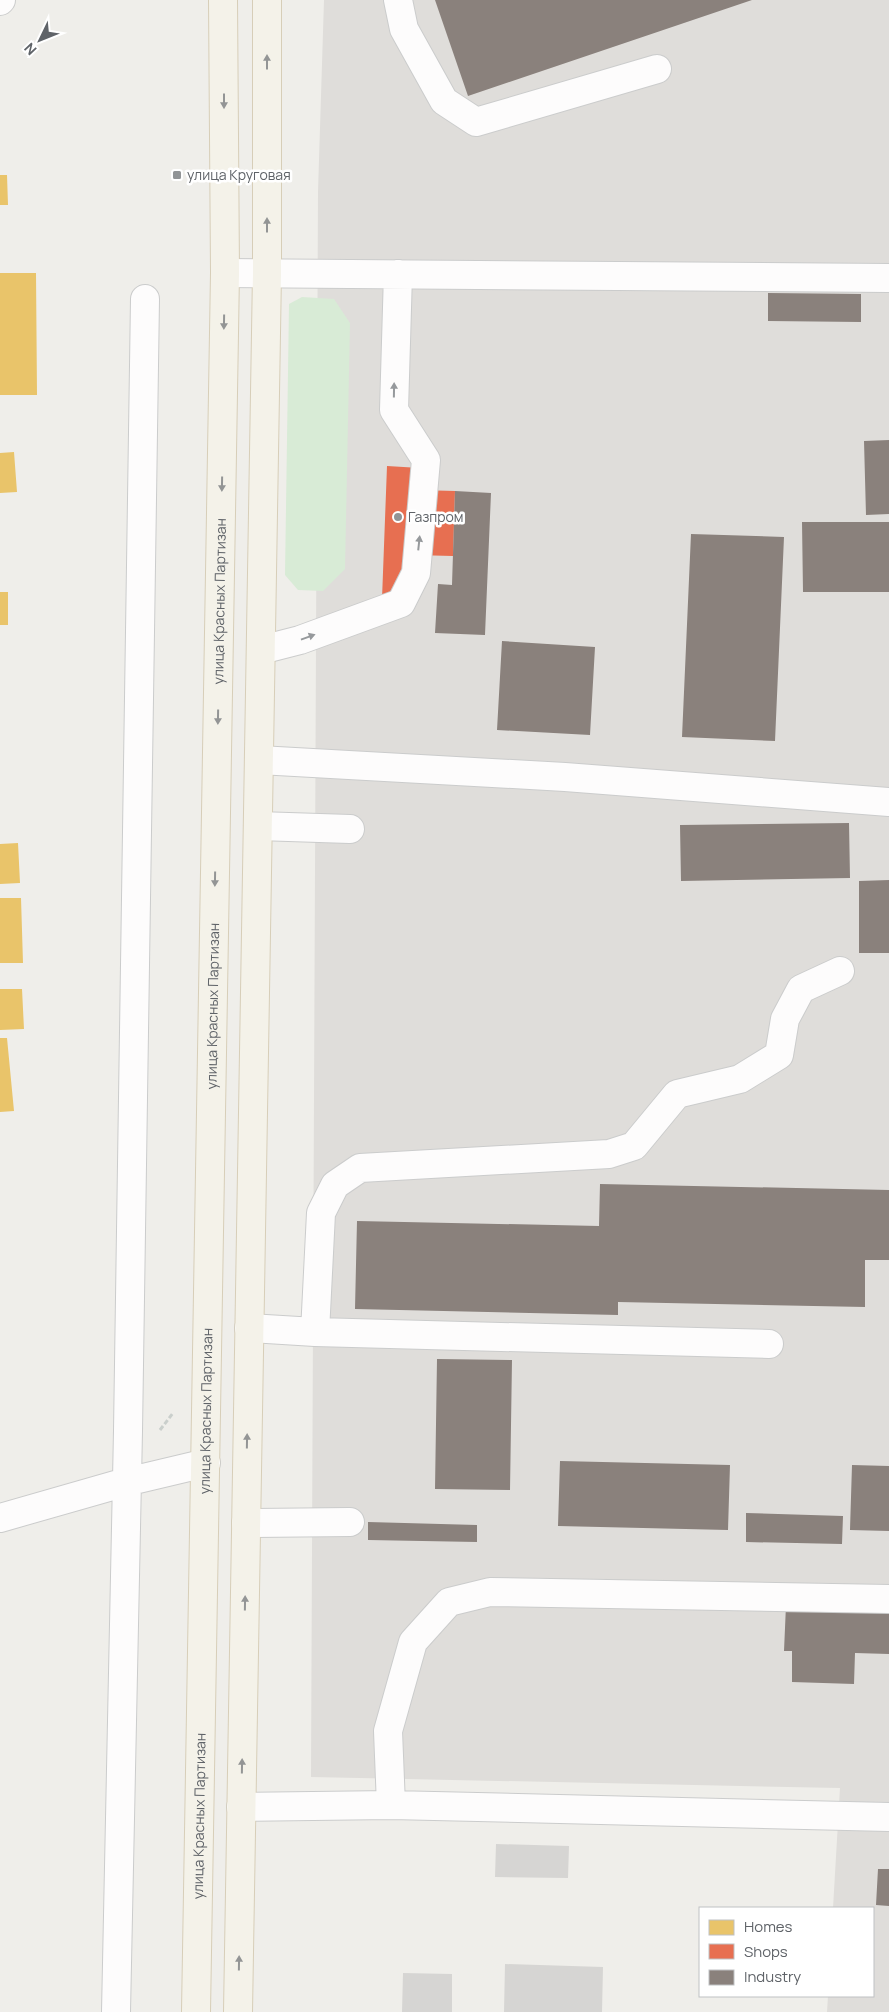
<svg xmlns="http://www.w3.org/2000/svg" width="889" height="2012" viewBox="0 0 889 2012" font-family="Manrope,sans-serif">
  <style>
    .industrial { fill: #dfddda }
    .green { fill: #d8ebd6 }
    .homes { fill: #e9c46a }
    .shops { fill: #e76f51 }
    .industry { fill: #8a817c }
    .building { fill: #d6d5d3 }
    .lines { fill: none; stroke-linecap: round; stroke-linejoin: round }
    .minor-casing { stroke: #cbcccc; stroke-width: 30 }
    .major-casing { stroke: #d7ceb8; stroke-width: 30 }
    .path { stroke: #cacfcc; stroke-width: 3; stroke-dasharray: 5 2.5; stroke-linecap: butt }
    .minor { stroke: #fdfcfc; stroke-width: 28 }
    .major { stroke: #f4f2e9; stroke-width: 28 }
    .oneway { fill: #939595 }
    .oneway2 { fill: #96999c }
    .poi-dot { fill: #919496; stroke: #fff; stroke-width: 2 }
    .labels { text-anchor: middle; stroke-width: 5; stroke-linejoin: round; paint-order: stroke }
    .poi-label { font-size: 14px; fill: #5f6368; stroke: #fff; text-anchor: start }
    .street-label { font-size: 14px; fill: #5f6368; stroke: #fff }
  </style>
  <rect width="100%" height="100%" fill="#efeeea"/>
  <path class="industrial" d="M324,0h565v2012h-62l1,-16h45v-88h-40l7,-120 -529,-11 7,-1585z"/>
  <path class="green" d="M302,297l32,2 16,24 -5,246 -22,22 -25,-1 -13,-15 4,-271z"/>
  <path class="homes" d="M0,175h7l1,30h-8z
    M0,273h36l1,122h-37z
    M14,452l3,40 -17,1v-40z
    M0,592h8v33h-8z
    M18,843l2,40 -20,1v-40z
    M0,898h21l2,65h-23z
    M0,989h22l2,40 -24,1z
    M0,1038h7l7,73 -14,1z"/>
  <path class="shops" d="M387,466l33,2 -1,22 36,1 -2,65 -39,-1 -1,45 -31,-1z"/>
  <path class="industry" d="M435,0h317l-284,96z
    M768,293l93,1v28l-93,-1z
    M889,440v74l-23,1 -2,-74z
    M455,491l36,2 -6,142 -50,-2 3,-49 14,1z
    M802,522h87v70h-86z
    M691,534l93,3 -9,204 -93,-4z
    M502,641l93,6 -5,88 -93,-5z
    M849,823l1,55 -169,3 -1,-56z
    M889,880v73h-30v-72z
    M600,1184l289,6v70h-24v47l-247,-5v13l-263,-6 2,-88 242,5z
    M437,1359l75,1 -2,130 -75,-1z
    M560,1461l170,4 -2,65 -170,-4z
    M852,1465l37,1v65l-39,-1z
    M746,1513l97,3 -1,28 -96,-2z
    M368,1522l109,3v17l-109,-2z
    M786,1605l103,2v47l-34,-1 -1,31 -62,-2v-31h-8z
    M878,1869h11v37l-13,-1z"/>
  <path class="building" d="M496,1844l73,2 -1,32 -73,-1z
    M505,1964l98,3 -1,45h-98z
    M403,1973l49,1v38h-50z"/>
  <g class="lines">
    <defs>
      <path id="minor" d="M398,0l6,29 40,72 32,21 181,-53
        M0,1l1,-1
        M225,273l664,5
        M261,650l39,-10 101,-37 15,-30 10,-113 -32,-50 4,-136
        M259,760l306,17 324,25
        M258,826l92,3
        M249,1328l66,4 454,12
        M315,1332l6,-119 14,-28 25,-17 249,-14 25,-8 43,-52 63,-15 39,-24 6,-36 16,-30 39,-18
        M0,1518l126,-36 80,-19
        M246,1523l104,-1
        M391,1805l-3,-74 25,-89 36,-40 41,-10 399,7
        M241,1807l150,-2 498,12
        M116,2012l12,-581 17,-1132"/>
      <g id="major">
        <path id="s1" d="M196,2012l29,-1739 -2,-273"/>
        <path d="M238,2012l29,-1739v-273"/>
      </g>
    </defs>
    <use href="#minor" class="minor-casing"/>
    <use href="#major" class="major-casing"/>
    <path class="path" d="M160,1430l13,-17"/>
    <use href="#minor" class="minor"/>
    <use href="#major" class="major"/>
  </g>
  <defs><path id="oneway-solid" d="M-6-.8H1V-3.2L6.5 0L1 3.2V.8H-6Z" transform="scale(1.25)"/></defs>
  <g class="oneway">
    <use href="#oneway-solid" transform="translate(267 62) rotate(-90)"/>
    <use href="#oneway-solid" transform="translate(224 101) rotate(90)"/>
    <use href="#oneway-solid" transform="translate(267 225) rotate(-90)"/>
    <use href="#oneway-solid" transform="translate(224 322) rotate(91)"/>
    <use href="#oneway-solid" transform="translate(222 484) rotate(91)"/>
    <use href="#oneway-solid" transform="translate(218 717) rotate(91)"/>
    <use href="#oneway-solid" transform="translate(215 879) rotate(91)"/>
    <use href="#oneway-solid" transform="translate(247 1441) rotate(-89)"/>
    <use href="#oneway-solid" transform="translate(245 1603) rotate(-89)"/>
    <use href="#oneway-solid" transform="translate(242 1766) rotate(-89)"/>
    <use href="#oneway-solid" transform="translate(239 1963) rotate(-89)"/>
  </g>
  <g class="oneway2">
    <use href="#oneway-solid" transform="translate(394 390) rotate(-89)"/>
    <use href="#oneway-solid" transform="translate(419 543) rotate(-84)"/>
    <use href="#oneway-solid" transform="translate(308 637) rotate(-20)"/>
  </g>
  <g class="poi-dot">
    <rect x="172" y="170" width="10" height="10" rx="2.5"/>
    <circle cx="398" cy="517" r="5"/>
  </g>
  <g class="labels">
    <g class="poi-label">
      <text x="187" y="180">улица Круговая</text>
      <text x="408" y="522">Газпром</text>
    </g>
    <g class="street-label">
      <text dy="5" stroke="none"><textPath href="#s1" startOffset="1411">улица Красных Партизан</textPath></text>
      <text dy="5" stroke="none"><textPath href="#s1" startOffset="1006">улица Красных Партизан</textPath></text>
      <text dy="5" stroke="none"><textPath href="#s1" startOffset="601">улица Красных Партизан</textPath></text>
      <text dy="5" stroke="none"><textPath href="#s1" startOffset="196">улица Красных Партизан</textPath></text>
    </g>
  </g>
  <rect x="699" y="1907" width="175" height="90" fill="#ffffff" stroke="#bfc1c3"/>
  <rect x="709" y="1920" width="25" height="15" fill="#e9c46a" stroke="#bfc1c3"/>
  <text x="744" y="1932" font-size="15" fill="#5f6368">Homes</text>
  <rect x="709" y="1944" width="25" height="15" fill="#e76f51" stroke="#bfc1c3"/>
  <text x="744" y="1957" font-size="15" fill="#5f6368">Shops</text>
  <rect x="709" y="1970" width="25" height="15" fill="#8a817c" stroke="#bfc1c3"/>
  <text x="744" y="1982" font-size="15" fill="#5f6368">Industry</text>
  <g transform="translate(40 40) rotate(227)" stroke="#ffffff" stroke-width="4" paint-order="stroke">
  <path d="M0-4L9 19L0 12L-9 19Z" fill="#5f6368"/>
  <text y="-8" font-size="14" font-weight="bold" text-anchor="middle" fill="#5f6368">N</text>
  </g>
</svg>
